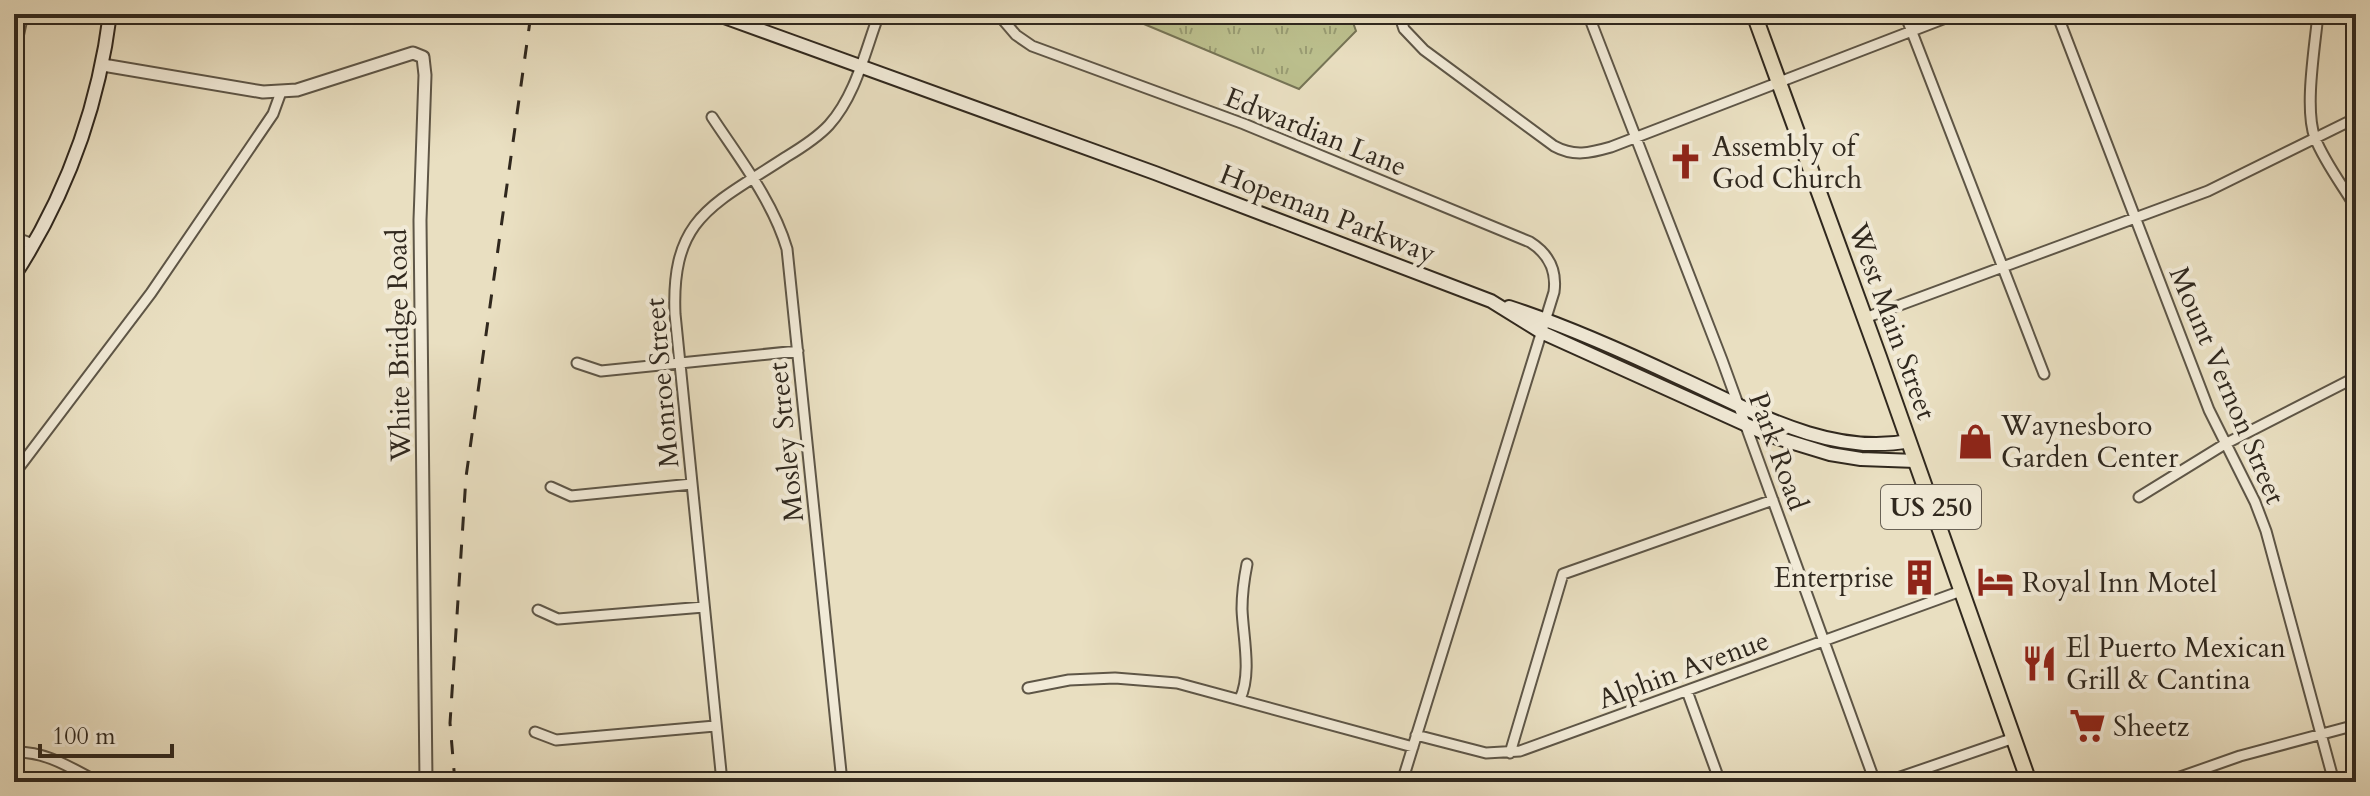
<svg xmlns="http://www.w3.org/2000/svg" width="2370" height="796" viewBox="0 0 2370 796" font-family="Cardo,serif">
  <style>
    .grass { fill: url(#grass-tufts); stroke: #767456; stroke-width: 2 }
    .lines { fill: none; stroke-linecap: round; stroke-linejoin: round }
    .minor-casing { stroke: #5e5647; stroke-width: 13 }
    .tertiary-casing { stroke: #5e5647; stroke-width: 15 }
    .secondary-casing { stroke: #30281e; stroke-width: 16 }
    .primary-casing { stroke: #30281e; stroke-width: 18 }
    .minor { stroke: #f1ead7; stroke-width: 9 }
    .tertiary { stroke: #f1ead7; stroke-width: 11 }
    .secondary { stroke: #f1ead7; stroke-width: 12 }
    .primary { stroke: #e9dfc1; stroke-width: 14 }
    .rail { stroke: #30281e; stroke-width: 3; stroke-dasharray: 14 14; stroke-linecap: butt }
    .labels { text-anchor: middle; stroke-width: 8; stroke-linejoin: round; paint-order: stroke }
    .shield { fill: #f1ead7; stroke: #6a6256; stroke-width: 2 }
    .shield-label { font-size: 26px; font-weight: bold; fill: #30281e }
    .street-label { font-size: 28px; fill: #30281e; stroke: #f1ead7 }
    .poi-label { font-size: 28px; fill: #30281e; stroke: #f1ead7; text-anchor: start }
  </style>
  <defs>
    <pattern id="grass-tufts" width="24" height="20" patternUnits="userSpaceOnUse" patternTransform="scale(2)"><rect width="24" height="20" fill="#bcc08e"/><path d="M3 7l-1-3M5 7V3M7 7l1-3M15 17l-1-3M17 17v-4M19 17l1-3" fill="none" stroke="#999c73"/></pattern>
  </defs>
  <rect width="100%" height="100%" fill="#e9dfc1"/>
  <filter id="stains"><feTurbulence type="fractalNoise" baseFrequency=".0025" numOctaves="4"/><feColorMatrix values="0 0 0 0 .2 0 0 0 0 .09 0 0 0 0 .02 0 0 0 .5 -.17"/></filter>
  <radialGradient id="worn" r=".72"><stop offset=".6" stop-color="#630" stop-opacity="0"/><stop offset="1" stop-color="#630" stop-opacity=".3"/></radialGradient>
  <path class="grass" d="M1120,14h230l6,17 -57,58z"/>
  <g class="lines">
    <defs>
      <path id="minor" d="M998,14l18,21 16,11 212,78 286,118c19,12 27,28 24,50l-152,490
        M1399,14l5,15 20,21 130,96c20,11 36,7 57,1l345,-133
        M1588,14l134,346 153,422
        M1905,14l139,360
        M2057,14l152,396 46,92 11,29 68,251
        M2318,14c-3,32 -14,95 -3,124 10,25 28,48 41,70
        M14,56l9,-42
        M712,117c27,41 61,84 75,132l55,533
        M14,237l19,7
        M1865,318l343,-127 148,-73
        M577,363l24,8 197,-20
        M14,474l137,-181 122,-179 8,-22
        M551,487l20,9 121,-12
        M2139,497l86,-53 131,-67
        M538,610l20,9 146,-12
        M1028,688l41,-8 46,-2 62,5 236,64
        M1687,691l33,91
        M1240,699c12,-26 3,-62 2,-90 0,-15 2,-30 5,-45
        M535,732l21,8 159,-14
        M1416,735l70,18 34,-2 441,-160
        M14,752c32,-1 57,16 84,30
        M1510,753l53,-179 210,-74
        M722,782l-47,-468c-4,-97 38,-109 111,-157 15,-9 31,-19 43,-32 27,-30 36,-74 50,-111
        M1886,782l128,-44
        M2166,782l74,-26 116,-31"/>
      <path id="tertiary" d="M103,65l160,27 34,-2 116,-37 10,4 2,18 -5,145 6,562"/>
      <path id="secondary" d="M716,14l439,159 336,128 50,31 230,104 59,18 31,5 55,2
        M14,276c52,-80 84,-167 96,-262
        M1509,307c58,19 114,44 169,70 71,32 150,80 231,64"/>
      <path id="primary" d="M1754,14l125,343 150,425"/>
    </defs>
    <use href="#minor" class="minor-casing"/>
    <use href="#tertiary" class="tertiary-casing"/>
    <use href="#secondary" class="secondary-casing"/>
    <use href="#primary" class="primary-casing"/>
    <use href="#minor" class="minor"/>
    <use href="#tertiary" class="tertiary"/>
    <use href="#secondary" class="secondary"/>
    <use href="#primary" class="primary"/>
    <path class="rail" d="M455,782l-5,-59 16,-246 65,-463"/>
  </g>
  <defs>
    <symbol id="church-bare" viewBox="-9 -9 18 18"><path d="M-1.2-6h2.4v3.5h3.3v2.4h-3.3V6h-2.4V-.1h-3.3v-2.4h3.3Z" fill="#8f2418" stroke="#f1ead7" stroke-width="2.5" paint-order="stroke"/></symbol>
    <symbol id="shop-bare" viewBox="-9 -9 18 18"><path d="M-5-2.5h2.3a2.7 3.5 0 0 1 5.4 0H5L5.5 6h-11ZM-1.5-2.5h3a1.5 2.3 0 0 0-3 0Z" fill="#8f2418" stroke="#f1ead7" stroke-width="2.5" paint-order="stroke"/></symbol>
    <symbol id="building-bare" viewBox="-9 -9 18 18"><path d="M-4-6H4V6H1V3H-1V6H-4ZM-2.5-4.3h1.7v1.8h-1.7ZM.8-4.3h1.7v1.8H.8ZM-2.5-1h1.7V.8h-1.7ZM.8-1h1.7V.8H.8Z" fill="#8f2418" stroke="#f1ead7" stroke-width="2.5" paint-order="stroke"/></symbol>
    <symbol id="hotel-bare" viewBox="-9 -9 18 18"><path d="M-6-4.5h1.5V1H6V5H4.5V3h-9V5H-6ZM-4 0a1.8 1.8 0 1 1 3.6 0ZM.5 0V-2.5h3Q6-2.5 6 0Z" fill="#8f2418" stroke="#f1ead7" stroke-width="2.5" paint-order="stroke"/></symbol>
    <symbol id="restaurant-bare" viewBox="-9 -9 18 18"><path d="M-5-6h1v4h1v-4h1v4h1v-4h1v5L-1.5 .5V6h-2V.5L-5-1ZM5-6V6H3V1.5H1.5Q1.5-4 5-6Z" fill="#8f2418" stroke="#f1ead7" stroke-width="2.5" paint-order="stroke"/></symbol>
    <symbol id="supermarket-bare" viewBox="-9 -9 18 18"><path d="M-6-5.5h2.5l.6 2H6L4.5 2H-2.5L-4.4-4H-6ZM-1.5 3.2a1.3 1.3 0 1 0 .1 0ZM3 3.2a1.3 1.3 0 1 0 .1 0Z" fill="#8f2418" stroke="#f1ead7" stroke-width="2.5" paint-order="stroke"/></symbol>
  </defs>
  <g fill-rule="evenodd">
    <use href="#church-bare" x="1660" y="136" width="51" height="51"/>
    <use href="#shop-bare" x="1950" y="416" width="51" height="51"/>
    <use href="#building-bare" x="1894" y="552" width="51" height="51"/>
    <use href="#hotel-bare" x="1970" y="556" width="51" height="51"/>
    <use href="#restaurant-bare" x="2014" y="638" width="51" height="51"/>
    <use href="#supermarket-bare" x="2062" y="700" width="51" height="51"/>
  </g>
  <g class="labels">
    <rect class="shield" x="1881" y="485" width="100" height="44" rx="6"/>
    <g class="shield-label">
      <text x="1931" y="516">US 250</text>
    </g>
    <g class="street-label">
      <text transform="translate(1316 131) rotate(22)" y="10">Edwardian Lane</text>
      <text transform="translate(1328 213) rotate(21)" y="10">Hopeman Parkway</text>
      <text transform="translate(1893 321) rotate(70)" y="10">West Main Street</text>
      <text transform="translate(398 345) rotate(-91)" y="10">White Bridge Road</text>
      <text transform="translate(661 383) rotate(-95)" y="10">Monroe Street</text>
      <text transform="translate(2228 385) rotate(67)" y="10">Mount Vernon Street</text>
      <text transform="translate(785 442) rotate(-96)" y="10">Mosley Street</text>
      <text transform="translate(1779 451) rotate(70)" y="10">Park Road</text>
      <text transform="translate(1683 669) rotate(-20)" y="10">Alphin Avenue</text>
    </g>
    <g class="poi-label">
      <text x="1712" y="156">Assembly of<tspan x="1712" dy="32">God Church</tspan></text>
      <text x="2001" y="435">Waynesboro<tspan x="2001" dy="32">Garden Center</tspan></text>
      <text x="1894" y="587" text-anchor="end">Enterprise</text>
      <text x="2022" y="592">Royal Inn Motel</text>
      <text x="2066" y="657">El Puerto Mexican<tspan x="2066" dy="32">Grill &amp; Cantina</tspan></text>
      <text x="2113" y="736">Sheetz</text>
    </g>
  </g>
  <rect width="2370" height="796" fill="none" stroke="#e9dfc1" stroke-width="48"/>
  <rect x="16" y="16" width="2338" height="764" fill="none" stroke="#30281e" stroke-width="4"/>
  <rect x="24" y="24" width="2322" height="748" fill="none" stroke="#30281e" stroke-width="2"/>
  <path d="M40 744v12h132v-12" fill="none" stroke="#30281e" stroke-width="4"/>
  <text x="52" y="744" font-size="24" fill="#30281e" stroke="#f1ead7" stroke-width="6" paint-order="stroke">100 m</text>
  <rect width="100%" height="100%" filter="url(#stains)"/>
  <rect width="100%" height="100%" fill="url(#worn)"/>
</svg>
